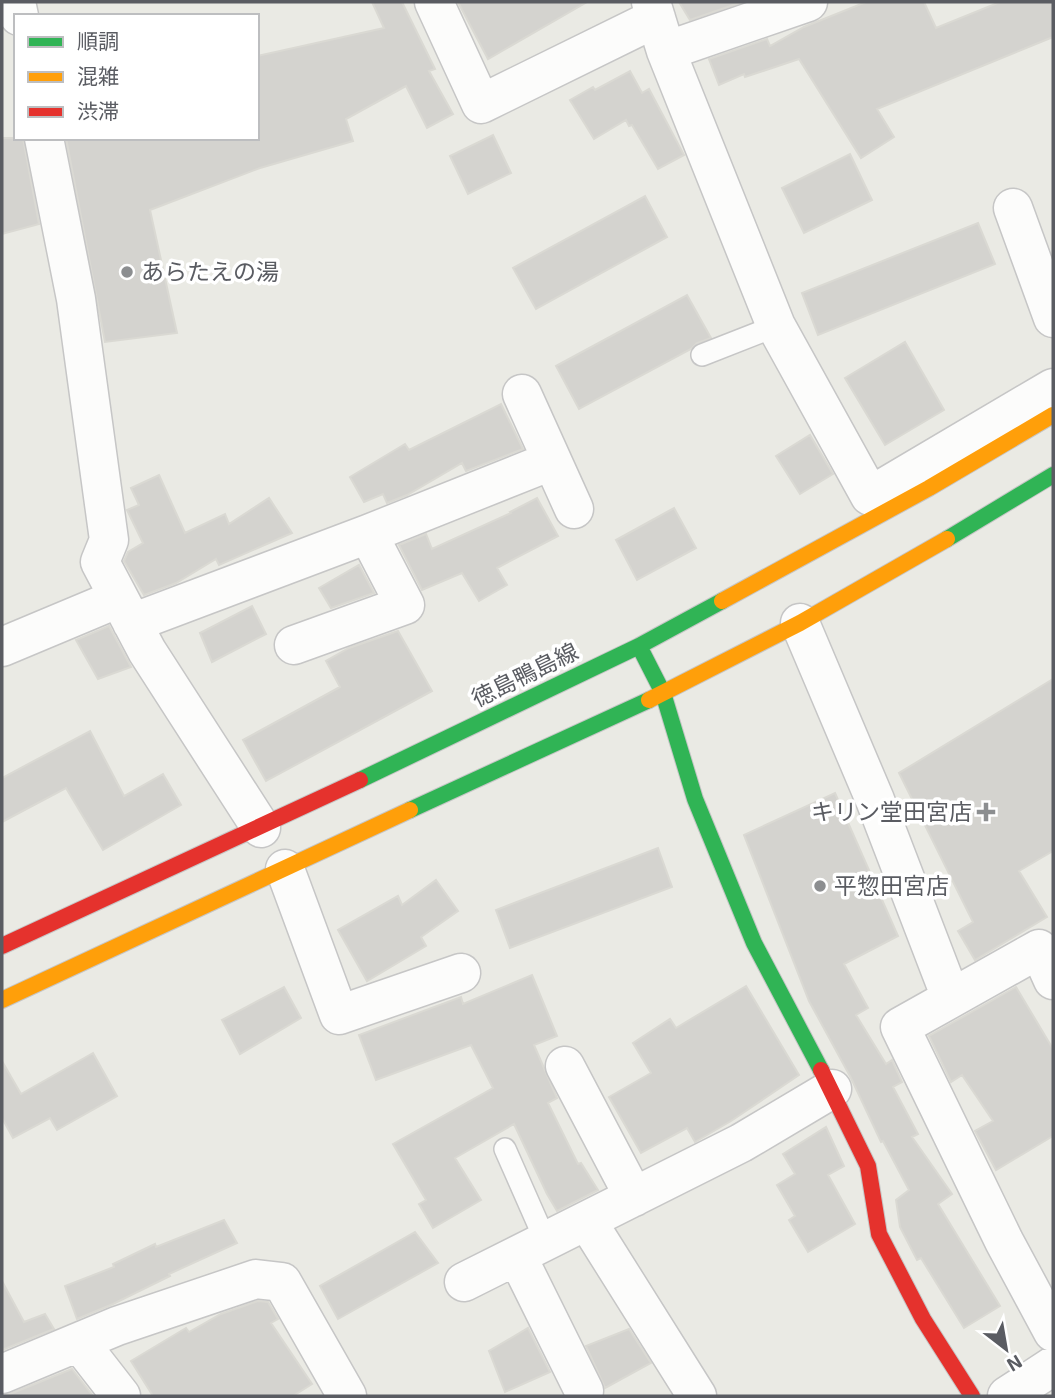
<svg xmlns="http://www.w3.org/2000/svg" width="1055" height="1398" viewBox="0 0 1055 1398" font-family="'Exo 2','Noto Sans JP',sans-serif">
  <style>
    .building { fill: #d4d3cf; stroke: #dad9d3; stroke-width: 2 }
    .lines { fill: none; stroke-linecap: round; stroke-linejoin: round }
    .lane-casing { stroke: #c6c6c6; stroke-width: 24 }
    .street-casing { stroke: #c6c6c6; stroke-width: 41 }
    .fast-casing { stroke: #c6c6c6; stroke-width: 18 }
    .slow-casing { stroke: #c6c6c6; stroke-width: 18 }
    .jam-casing { stroke: #c6c6c6; stroke-width: 18 }
    .lane { stroke: #fcfcfb; stroke-width: 21 }
    .street { stroke: #fcfcfb; stroke-width: 38 }
    .fast { stroke: #30b455; stroke-width: 16 }
    .slow { stroke: #ff9f0a; stroke-width: 16 }
    .jam { stroke: #e5322d; stroke-width: 16 }
    .poi-dot { fill: #8c8e90; stroke: #fff; stroke-width: 2.5 }
    .labels { text-anchor: middle; stroke-width: 7; stroke-linejoin: round; paint-order: stroke }
    .poi-label { font-size: 23px; fill: #5a5c62; stroke: #fff; text-anchor: start }
    .street-label { font-size: 23px; fill: #5a5c62; stroke: #fff }
  </style>
  <rect width="100%" height="100%" fill="#eaeae4"/>
  <path class="building" d="M372,2h30l33,67 -6,2 24,43 -26,14 -21,-42 -60,33 7,22 -93,27 -110,42 27,123 -72,9 -39,-204h191v-82l127,-28z
    M458,2h129l-99,57z
    M679,2h63l-52,18z
    M866,2h58l12,26 64,-26h53v35l-176,72 17,28 -33,21 -62,-99 -54,18 -1,-3 -25,11 -10,-26 58,-20 3,7 34,-19z
    M630,71l12,22 7,-4 35,66 -26,14 -26,-44 -3,1 -3,-6 -32,19 -24,-39 23,-13 2,3z
    M493,135l18,38 -43,21 -18,-38z
    M2,138h21l16,86 -37,10z
    M850,154l22,46 -68,33 -22,-45z
    M645,196l22,41 -131,72 -23,-41z
    M978,223l17,41 -177,71 -16,-42z
    M687,295l24,43 -14,5 -6,6 -112,60 -23,-43z
    M905,342l39,68 -59,35 -40,-67z
    M501,404l22,45 -57,22 -4,-8 -55,32 -20,8 -4,-9 -19,8 -14,-25 55,-33 4,6z
    M810,435l23,39 -33,20 -24,-38z
    M159,475l26,58 40,-19 4,10 40,-26 23,35 -73,32 -3,-6 -40,24 -32,12 -20,-34 4,-9 15,-9 -16,-33 12,-5 -8,-17z
    M537,498l21,38 -61,32 10,17 -28,16 -17,-28 -40,17 -23,-45 27,-11 6,15 79,-36 -1,-1z
    M674,508l22,40 -59,32 -21,-40z
    M359,565l15,28 -43,15 -12,-20z
    M252,606l14,28 -54,28 -12,-29z
    M109,626l22,41 -33,12 -22,-39z
    M398,631l34,60 -166,90 -23,-41 97,-53 -14,-26 23,-13z
    M1053,679v172l-34,20 28,46 -72,43 -17,-29 15,-9 -74,-149z
    M90,731l34,65 39,-22 18,31 -78,45 -37,-62 -64,34v-44z
    M835,793l63,143 -54,28 24,44 -12,7 30,49 6,-4 10,22 -9,5 25,47 -6,3 40,57 -14,10 62,102 -36,22 -43,-70 -4,2 -17,-33 -4,-27 13,-10 -26,-49 -2,1 -30,-64 -42,-77 -65,-166z
    M658,848l14,39 -162,61 -14,-38z
    M436,880l22,31 -37,26 5,9 -59,35 -29,-51 60,-34 4,9z
    M532,975l25,61 -23,9 23,53 -9,5 30,61 3,-1 17,27 -41,21 -10,-17 -33,-70 -59,34 26,42 -48,28 -14,-24 7,-4 -33,-56 100,-56 -22,-43 -95,35 -17,-45 102,-38 2,7z
    M746,986l53,89 -68,46 -36,21 -8,-14 -46,25 -32,-56 42,-24 -18,-30 37,-24 6,9z
    M284,987l17,31 -61,36 -18,-34z
    M1016,987l37,62v87l-57,34 -21,-39 18,-10 -31,-46 -11,7 -22,-46z
    M93,1053l24,43 -60,34 -7,-12 -37,20 -11,-20v-57l19,33z
    M826,1127l18,39 -16,9 27,49 -47,28 -19,-32 6,-4 -18,-31 18,-11 -12,-20z
    M224,1220l13,23 -68,31 1,2 -57,28 -36,15 -12,-33 49,-19 -1,-3 42,-20 1,3z
    M415,1232l23,31 -100,56 -18,-33z
    M2,1281l22,41 21,-8 9,15 -52,21z
    M258,1301l10,1 10,17 -7,4 41,61 -19,12h-140l-22,-35 55,-33 3,4 32,-18z
    M528,1328l22,44 -45,20 -16,-41z
    M629,1329l22,34 -46,25 -19,-42z
    M72,1369l21,27h-91l8,-2z"/>
  <g class="lines">
    <defs>
      <path id="lane" d="M702,355l74,-29
        M505,1149l41,93"/>
      <path id="street" d="M16,2l3,14
        M434,2l47,102 175,-86
        M651,2l15,49 110,275 94,170 183,-108
        M666,51l142,-49
        M44,138l32,161 33,241 -9,22 47,89 114,177
        M1013,208l40,110
        M522,394l52,115
        M132,623l236,-89 183,-73
        M800,623l75,177 76,198
        M294,645l111,-40 -37,-71
        M2,647l117,-49
        M285,869l54,146 122,-42
        M1053,980l-14,-31 -139,78 104,214 49,91
        M565,1066l69,131
        M587,1221l110,175
        M517,1256l67,135
        M464,1282l277,-139 91,-54
        M79,1342l42,54
        M2,1374l115,-48 139,-47 26,3 65,114
        M1007,1396l46,-30"/>
      <path id="fast" d="M947,539l106,-64
        M639,646l24,47 32,106 59,144 67,127
        M360,780l279,-134 83,-45
        M410,810l239,-110"/>
      <path id="slow" d="M722,601l207,-113 124,-73
        M649,700l151,-77 147,-84
        M2,1000l408,-190"/>
      <path id="jam" d="M2,946l358,-166
        M821,1070l47,96 11,68 44,85 49,77"/>
    </defs>
    <use href="#lane" class="lane-casing"/>
    <use href="#street" class="street-casing"/>
    <use href="#fast" class="fast-casing"/>
    <use href="#slow" class="slow-casing"/>
    <use href="#jam" class="jam-casing"/>
    <use href="#lane" class="lane"/>
    <use href="#street" class="street"/>
    <use href="#fast" class="fast"/>
    <use href="#slow" class="slow"/>
    <use href="#jam" class="jam"/>
  </g>
  <g class="poi-dot">
    <circle cx="127" cy="272" r="7"/>
    <path d="M982.5 801.5h7v7h7v7h-7v7h-7v-7h-7v-7h7z"/>
    <circle cx="820" cy="886" r="7"/>
  </g>
  <g class="labels">
    <g class="poi-label">
      <text x="141" y="280">あらたえの湯</text>
      <text x="972" y="820" text-anchor="end">キリン堂田宮店</text>
      <text x="834" y="894">平惣田宮店</text>
    </g>
    <g class="street-label">
      <text transform="translate(525 675) rotate(-26)" y="8">徳島鴨島線</text>
    </g>
  </g>
  <rect width="1055" height="1398" fill="none" stroke="#5a5c62" stroke-width="7"/>
  <rect x="14" y="14" width="245" height="126" fill="#ffffff" stroke="#bdbec0" stroke-width="2"/>
  <rect x="28" y="37" width="35" height="10" fill="#30b455" stroke="#bdbec0" stroke-width="2"/>
  <text x="77" y="49" font-size="21" fill="#5a5c62">順調</text>
  <rect x="28" y="72" width="35" height="10" fill="#ff9f0a" stroke="#bdbec0" stroke-width="2"/>
  <text x="77" y="84" font-size="21" fill="#5a5c62">混雑</text>
  <rect x="28" y="107" width="35" height="10" fill="#e5322d" stroke="#bdbec0" stroke-width="2"/>
  <text x="77" y="119" font-size="21" fill="#5a5c62">渋滞</text>
  <g transform="translate(1006 1349) rotate(149)" stroke="#ffffff" stroke-width="5" paint-order="stroke">
  <path d="M0-5L12 26L0 18L-12 26Z" fill="#5a5c62"/>
  <text y="-10" font-size="19" font-weight="bold" text-anchor="middle" fill="#5a5c62">N</text>
  </g>
</svg>
